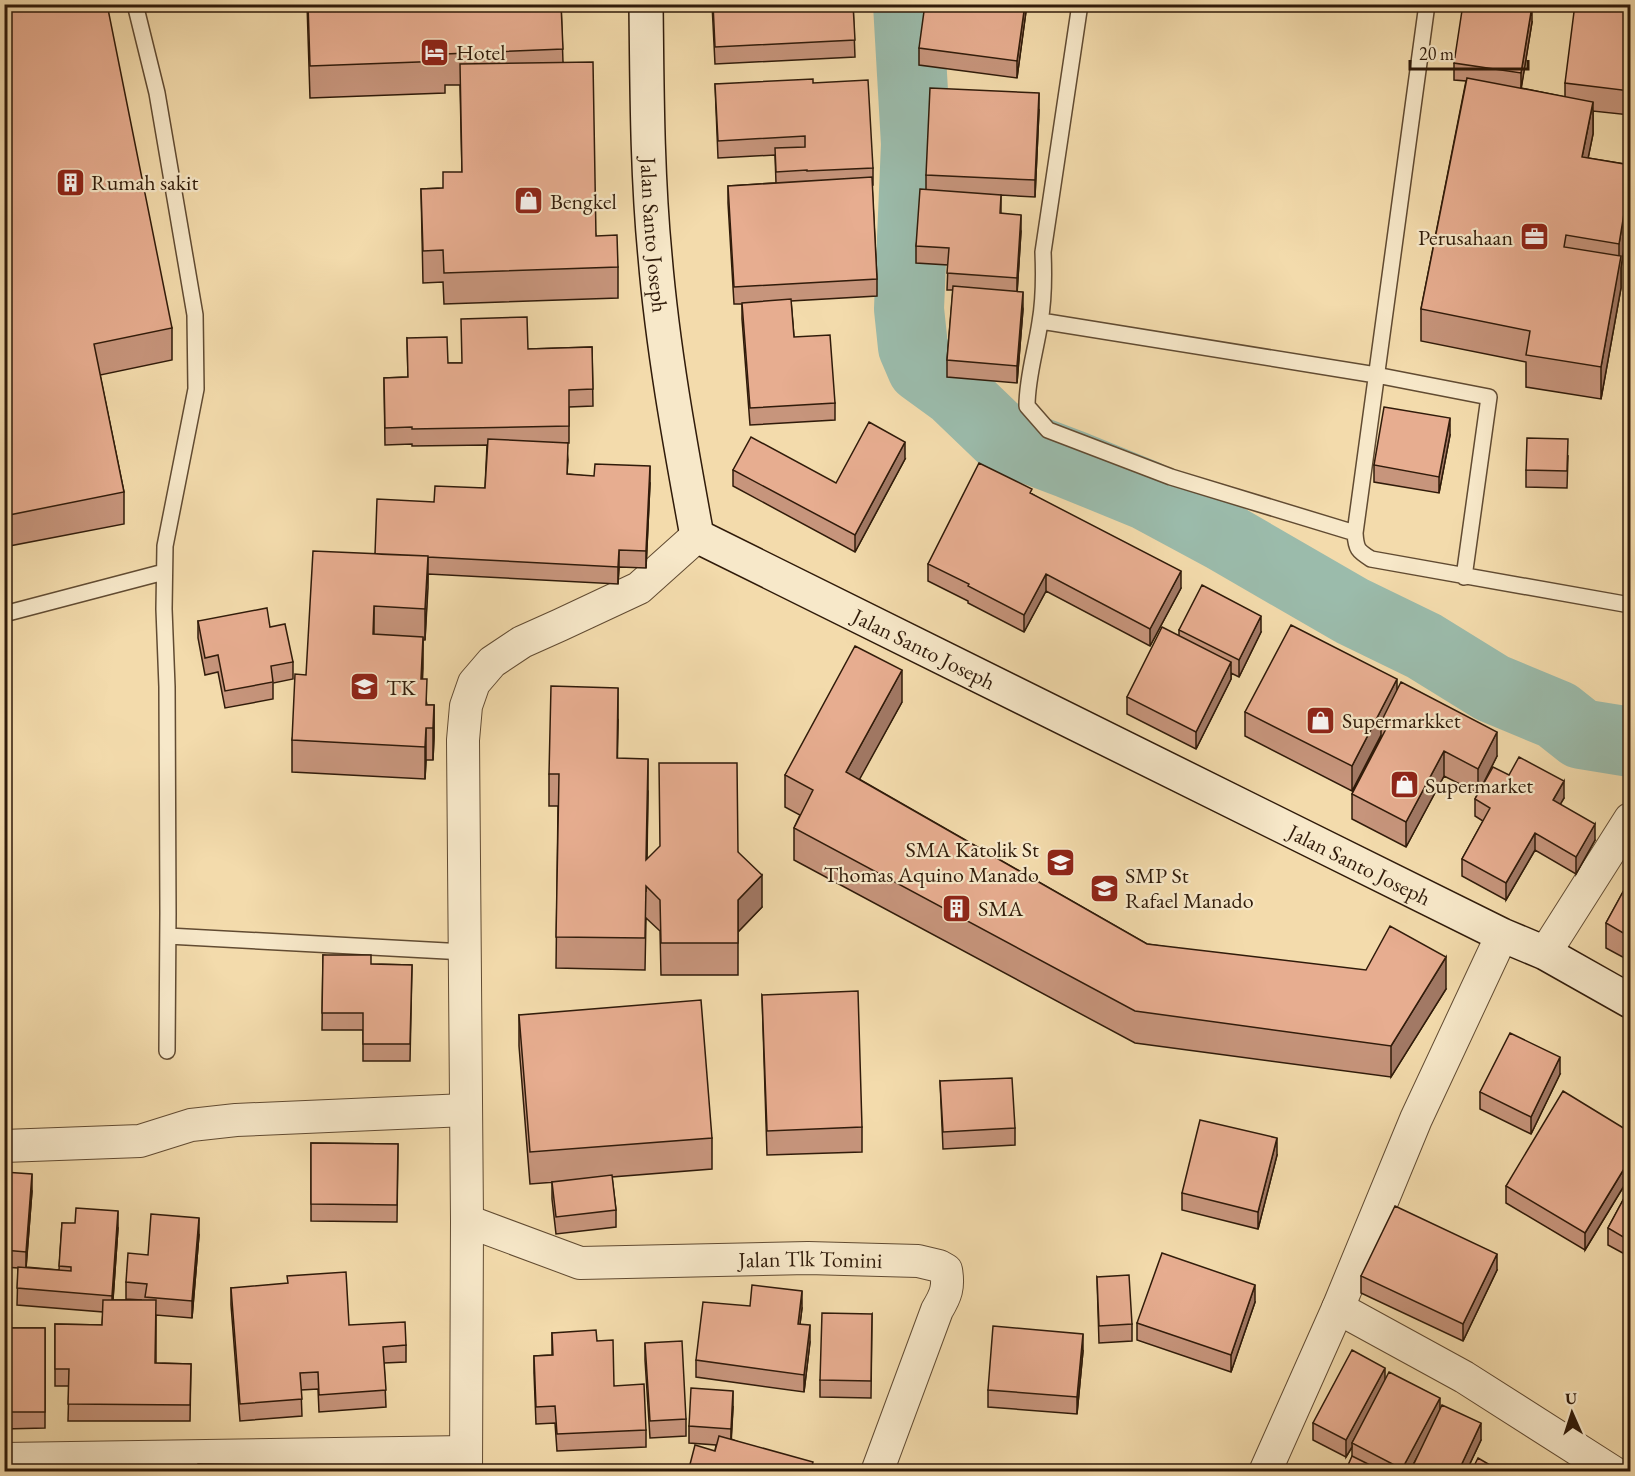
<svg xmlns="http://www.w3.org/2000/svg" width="1635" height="1476" viewBox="0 0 1635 1476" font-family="'EB Garamond',serif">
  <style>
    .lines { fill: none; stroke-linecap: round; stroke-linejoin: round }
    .river { stroke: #9bbbab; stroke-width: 70 }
    .lane-casing { stroke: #614b32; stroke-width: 18 }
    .street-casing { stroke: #614b32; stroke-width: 34 }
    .secondary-casing { stroke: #301b0a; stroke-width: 36 }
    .lane { stroke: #f7e8c9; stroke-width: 15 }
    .street { stroke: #f7e8c9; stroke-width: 32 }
    .secondary { stroke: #f7e8c9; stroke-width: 33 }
    .wall { fill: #c7957c; stroke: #301b0a; stroke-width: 1.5 }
    .shaded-wall { fill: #a27965; stroke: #301b0a; stroke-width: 1.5 }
    .building { fill: #e7ad90; stroke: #301b0a; stroke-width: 1.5 }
    .labels { text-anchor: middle; stroke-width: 4.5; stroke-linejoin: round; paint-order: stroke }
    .poi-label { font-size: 22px; fill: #301b0a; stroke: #f7e8c9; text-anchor: start }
    .street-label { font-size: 22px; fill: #301b0a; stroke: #f7e8c9 }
  </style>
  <rect width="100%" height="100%" fill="#f3dbac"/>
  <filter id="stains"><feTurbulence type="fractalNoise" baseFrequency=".00333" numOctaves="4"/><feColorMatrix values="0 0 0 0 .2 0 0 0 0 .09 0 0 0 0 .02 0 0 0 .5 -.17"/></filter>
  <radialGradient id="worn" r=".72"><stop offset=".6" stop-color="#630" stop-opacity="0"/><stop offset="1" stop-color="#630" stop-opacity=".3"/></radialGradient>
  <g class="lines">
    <path class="river" d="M908,4l8,140 -7,165 4,38 9,21 33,24 49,47 66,25 76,31 78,42 128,74 72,35 68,42 65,27 24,19 49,8"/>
    <defs>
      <path id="lane" d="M135,4l22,89 38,222 1,74 -31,157 -1,63 3,78 1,226 -1,138
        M1080,4l-37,248c1,23 1,47 -3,70 -4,28 -13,55 -13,84l21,24 123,47 184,56
        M1427,4l-72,529c1,16 3,18 16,26l259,46
        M1041,321l335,54 113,22 -25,180
        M4,614l160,-42
        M168,936l297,16"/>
      <g id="street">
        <path d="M1545,953l85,-134"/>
        <path d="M4,1146l136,-5 51,-16 45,-5 230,-10"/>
        <path id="s1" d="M467,1221l113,42 228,-5 110,3 21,5 7,4c3,17 0,25 -9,40l-60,162"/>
        <path d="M1338,1308l126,69 149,95"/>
        <path d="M4,1459l462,-7"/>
        <path d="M466,1472l1,-251 -4,-481 3,-34 8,-23 18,-21 30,-20 38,-17 79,-37 58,-52"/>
        <path d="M1265,1472l73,-164 78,-189 86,-184"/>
      </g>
      <g id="secondary">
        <path id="s2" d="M646,4c1,84 1,169 9,252 8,95 25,187 42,280l805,399 43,18 85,48"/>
      </g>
    </defs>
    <use href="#lane" class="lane-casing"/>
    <use href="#street" class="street-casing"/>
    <use href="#secondary" class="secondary-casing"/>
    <use href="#lane" class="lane"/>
    <use href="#street" class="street"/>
    <use href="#secondary" class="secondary"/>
  </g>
  <path class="wall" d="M4,4l168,324v32l-72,15 24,117v32l-120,23z
    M307,4h254l2,58 33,174 22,31v31l-174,6 -1,-22 -20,1 -2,-94 22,-1 19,-16 -2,-87h-15v8l-135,5z
    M712,4h141l2,53 -140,7z
    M1027,4l-10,74 -98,-13v-17z
    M1630,4v111l-37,-4v23l-5,24 42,7v43l-9,60v20l-20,111 -75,-12v-25l-105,-21v-32l45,-228 -12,-1v-17l78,-41 -11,66 44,9v-14z
    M813,83l60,85v17h-1l5,94v17l-86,5 3,36 41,66v17l-85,5 -8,-106v-15h-8l-6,-101v-17l48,-3 -1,-28 -57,3 -3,-74z
    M1039,110l-4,87 -34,-2v18l20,18 -4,61 6,17 -6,74 -70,-6v-17l6,-70h-6l1,-25 -32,-2v-17l10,-57v-14z
    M407,338l41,25h13l67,-14 64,-2 1,59 -24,1v36h-3l2,17 -1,14 83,9 -4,85 -27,-1 -1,17 -190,-10 -3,66h-2l-1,39 5,26h7v32l-1,23h-7l-1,19 -133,-7v-32l14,-65 69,-121 59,-52 51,-14 2,-43 -75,1v-2l-27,1 -1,-67 24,-1z
    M1630,364v46l-6,-1v-17z
    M1450,435l-11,58 -65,-11v-17z
    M1568,456l-1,32 -41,-1v-17z
    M905,459l-50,93 -122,-66v-16l103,13z
    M1032,494l149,94 -31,58 -104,-55 -22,41 -56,-29v-2l-40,-20v-17z
    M198,621l72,6 23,35v17l-20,4v16l-48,9 -7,-36 -13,3 -7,-37z
    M1179,630l82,2 -22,45 -8,-4v6l-35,70 -69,-35v-17l52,-61z
    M1397,690l100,66 -15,30 27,-11 55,23 -4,6 35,36 -19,34 -41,-24 -29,50 -44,-24v-17l21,-38 -8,-5v-17l3,-6 -34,-17 -38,71 -54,-28v-25l29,-56v-3l-29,56 -107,-55v-24z
    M902,702l-43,77 288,165 299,45 -55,88 -256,-34 -341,-183v-32l6,-13 -15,-8v-32z
    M618,720l-1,38 31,33 -1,69 91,-8 24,55 -24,25v43h-77l-1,-44 -14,-13 -1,52 -89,-2 2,-162h-9v-32z
    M1630,879v82l-24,-13v-25z
    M323,955l48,9 41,1 -2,96h-47v-31h-41z
    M762,995l100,132v25l-95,3z
    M519,1015l193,123v31l-100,8 4,33v17l-60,7 -4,-35v-17h4l-26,2 -11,-138z
    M1560,1074l-29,60 -51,-25v-17z
    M940,1081l75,47v17l-72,4z
    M1630,1132v44l-45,74 -79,-47v-17z
    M311,1143l87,1 -1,78 -86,-1z
    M1277,1155l-19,74 -76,-19v-17z
    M4,1172l28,19 -6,76 33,3 3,-47 56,5 -5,72h29l-16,-1v-17l22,-27 51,-20 -7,83 -36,-3v48l35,1 -1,57h-122l1,-35h-14v-62l47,1 1,-13 -86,-7 1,-37 -14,-1z
    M1630,1187v70l-22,-12v-17z
    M1497,1270l-34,71 -102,-48v-17z
    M1097,1277l35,47v17l-33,2z
    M231,1288l118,37 57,20v17l-22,1 2,44 -67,5 -1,-23 -17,1 1,26 -62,5 -9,-116z
    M1255,1302l-24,70 -94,-32v-17z
    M750,1306l52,2 -2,16 10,18 -6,50 -108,-15v-17z
    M872,1314l-1,84 -51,-1v-17z
    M4,1328h41v100l-41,1z
    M552,1333l45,8 17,45 32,44v17l-89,4 -2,-28 -19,1 -2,-51v-17l18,-1z
    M645,1343l41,76v17l-36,2 -5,-78z
    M1083,1351l-6,63 -89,-7v-17z
    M1385,1380l55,30 41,30 -15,32h-56l8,-17 -9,17h-64l7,-14v-11l-6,10 -33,-17v-17z
    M733,1407l-2,32 82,33 -98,-21 1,-6 -27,-2v-17z"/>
  <path class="shaded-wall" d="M1025,4h2l-10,74v-17z
    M1532,6v16l-11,68v-17z
    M1039,93v17l-4,87v-17z
    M1593,102v32l-11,54v-31z
    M1630,177v31l-9,60v20l-20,111v-32l18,-103v-20z
    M1021,215v16l-4,64v-17z
    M1023,292v17l-6,74v-17z
    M1450,418v17l-11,58v-16z
    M905,442v17l-50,93v-17z
    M650,466v17l-4,85v-17z
    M619,550v17l-1,17v-17z
    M428,556v32l-3,52v-31z
    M1181,571v17l-31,58v-17z
    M1046,574v17l-22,41v-17z
    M374,606v32l-1,-4z
    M1261,616v16l-22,45v-17z
    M423,637v32l-2,42v-32z
    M1231,662v17l-35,70v-17z
    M902,670v32l-56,102v-32z
    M1397,679v25l-16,18v13l-29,56v-25z
    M618,688v32l-1,70v-32z
    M434,705v32l-1,23v-32z
    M426,728v32l-1,19v-32z
    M1497,732v24l-19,38v-25z
    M1444,751v25l-38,71v-25z
    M648,759v32l-2,101v-32z
    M1564,781v17l-11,19v-17z
    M1595,824v16l-19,34v-17z
    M1535,833v17l-29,50v-17z
    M762,875v32l-24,25v-32z
    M1446,957v32l-55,88v-31z
    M1560,1057v17l-29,60v-17z
    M1277,1138v17l-19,74v-17z
    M1630,1159v17l-45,74v-17z
    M32,1174v17l-6,78v-17z
    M118,1211v17l-6,85v-17z
    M199,1218v17l-7,83v-17z
    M1497,1254v16l-34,71v-17z
    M1255,1285v17l-24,70v-17z
    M802,1291v17l-4,32v-16z
    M810,1325v17l-6,50v-17z
    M1083,1334v17l-6,63v-17z
    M1385,1368v17l-33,58v4l-6,10v-17z
    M733,1391v16l-2,39v-17z
    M1440,1398v17l-31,57h-7v-3z
    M1481,1423v17l-15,32h-8z"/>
  <path class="building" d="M4,4h103l65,324 -78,16 30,148 -120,24z
    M308,4h253l2,45 -118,5v7l-135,5z
    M713,4h140l2,36 -140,7z
    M925,4h100l-8,57 -98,-13z
    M1463,4h63l6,2 -11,67 -67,-10z
    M1575,4h55v87l-65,-8z
    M593,62l3,174 21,-1 1,32 -174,6 -1,-23 -20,1 -2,-62 22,-1v-16h19l-2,-108z
    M1467,78l126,24 -11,55 48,8v12l-11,67 -53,-9 -2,12 57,9 -20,111 -75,-12 4,-24 -109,-22z
    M813,79v4l55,-3 5,88 -66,3v-1l-31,2 -1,-24 30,-1v-11l-87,5 -3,-57z
    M930,88l109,5 -4,87 -109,-5z
    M872,177l5,102 -143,8 -6,-101z
    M920,189l81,6 -1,18 21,2 -4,63 -70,-5 2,-25 -33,-2z
    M953,286l70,6 -6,74 -70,-6z
    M791,299l3,38 36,-2 5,68 -85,5 -8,-105z
    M527,317l1,32 64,-2 1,42 -24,1v36l-157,3v-2l-27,1 -1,-50 24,-1 -1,-39 40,-1 1,26h14l-1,-44z
    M1630,364v29l-6,-1z
    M1384,407l66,11 -11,59 -65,-12z
    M869,422l36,20 -50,93 -122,-65 18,-33 85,46z
    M1527,438l41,1 -1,32 -41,-1z
    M488,439l80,4 -1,31 27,2 1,-12 55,2 -4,85 -27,-1 -1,17 -190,-10v-1l-53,-2 2,-55 57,3 1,-16 50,2z
    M979,463l53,26 -2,4 151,78 -31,58 -104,-55 -22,41 -56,-29 1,-2 -41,-20z
    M313,551l115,5 -3,53 -51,-3 -1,28 50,3 -2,42h6l-1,26h8l-1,23h-7l-1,19 -133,-7 3,-66 11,1z
    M1202,585l59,31 -22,44 -60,-30z
    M267,608l3,19 15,-3 8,38 -22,4 2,16 -48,9 -7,-36 -13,3 -7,-37z
    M1291,625l106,54 -45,87 -107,-54z
    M1162,627l69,35 -35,70 -69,-35z
    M855,646l47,24 -56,102 301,172 219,26 24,-44 56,31 -55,89 -256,-35 -341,-183 19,-38 -28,-15z
    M1401,682l96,50 -19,37 -34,-18 -38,71 -54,-28 36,-69 -7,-3z
    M551,686l67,2 -1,70 31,1 -2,101 14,-14 -1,-83h78l1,89 24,23 -24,25v43h-77l-1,-43 -14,-14 -1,52 -89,-1 3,-163h-10z
    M1519,757l45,24 -11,19 42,24 -19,33 -41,-24 -29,50 -44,-24 28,-51 -15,-9 18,-32 16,8z
    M1630,879v58l-24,-14z
    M323,955h48v9l41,1 -2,79h-47v-31h-41z
    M858,991l4,136 -95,4 -5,-136z
    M701,1000l11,138 -182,14 -11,-137z
    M1510,1033l50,24 -29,60 -51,-25z
    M1012,1078l3,50 -72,4 -3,-51z
    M1563,1091l67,41v27l-45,74 -79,-47z
    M1200,1120l77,18 -19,74 -76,-19z
    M311,1143l87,1 -1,61 -86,-1z
    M4,1172l28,2 -6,78 -22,-2z
    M612,1175l4,35 -60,7 -4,-35z
    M1630,1187v54l-22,-13z
    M1395,1206l102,48 -34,70 -102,-48z
    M76,1208l42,3 -6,85 -95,-8 1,-21 53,4v-4l-12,-1 3,-43h13z
    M151,1214l48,4 -7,83 -47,-4 2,-13 -21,-2 2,-29 20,2z
    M1162,1253l93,32 -24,70 -94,-32z
    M346,1272l3,53 56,-3 1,23 -23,2 3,43 -67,5 -1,-23 -18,1 2,26 -62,5 -9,-116 57,-5 -1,-7z
    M1129,1275l3,49 -33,2 -2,-49z
    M752,1285l50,6 -4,33 12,1 -6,50 -108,-15 7,-58 47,4z
    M103,1300h53l-1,63 36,1 -1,41 -122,-1 1,-35h-14v-45l47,1z
    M822,1313l50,1 -1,67 -51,-1z
    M993,1326l90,8 -6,63 -89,-7z
    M4,1328h41v84h-41z
    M596,1330l1,11 16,-1 1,46 30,-2 2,46 -89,4 -2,-28 -19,1 -2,-51 19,-1 -1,-22z
    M682,1341l4,78 -36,2 -5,-78z
    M1352,1350l33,18 -39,72 -33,-17z
    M1389,1372l51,26 -38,71 -50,-26z
    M691,1388l42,3 -2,38 -42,-3z
    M1442,1405l39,18 -23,49h-48z
    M719,1436l94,26 -3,10h-122l7,-27 20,6z
    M1352,1456l32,16h-39z
    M1478,1458l24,14h-31z
    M198,1464l71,1v7h-71z"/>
  <defs>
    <symbol id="hotel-square" viewBox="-11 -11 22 22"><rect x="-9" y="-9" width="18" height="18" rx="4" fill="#8f2418" stroke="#f7e8c9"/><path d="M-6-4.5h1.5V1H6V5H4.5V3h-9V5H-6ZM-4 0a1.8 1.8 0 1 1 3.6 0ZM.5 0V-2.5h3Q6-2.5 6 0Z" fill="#fff"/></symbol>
    <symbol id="building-square" viewBox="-11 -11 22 22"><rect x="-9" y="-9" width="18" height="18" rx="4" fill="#8f2418" stroke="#f7e8c9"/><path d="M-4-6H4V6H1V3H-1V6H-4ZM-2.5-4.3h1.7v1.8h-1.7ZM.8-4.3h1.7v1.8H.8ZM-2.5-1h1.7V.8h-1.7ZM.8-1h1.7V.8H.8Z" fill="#fff"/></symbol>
    <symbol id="shop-square" viewBox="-11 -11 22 22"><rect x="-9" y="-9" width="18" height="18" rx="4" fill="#8f2418" stroke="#f7e8c9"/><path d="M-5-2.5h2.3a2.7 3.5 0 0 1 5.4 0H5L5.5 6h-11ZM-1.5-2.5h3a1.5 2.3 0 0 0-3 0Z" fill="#fff"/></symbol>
    <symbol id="office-square" viewBox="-11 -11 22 22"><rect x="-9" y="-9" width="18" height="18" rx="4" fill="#8f2418" stroke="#f7e8c9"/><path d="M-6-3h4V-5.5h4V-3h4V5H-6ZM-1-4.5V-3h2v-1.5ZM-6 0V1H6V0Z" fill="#fff"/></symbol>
    <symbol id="school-square" viewBox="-11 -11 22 22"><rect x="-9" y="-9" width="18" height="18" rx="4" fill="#8f2418" stroke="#f7e8c9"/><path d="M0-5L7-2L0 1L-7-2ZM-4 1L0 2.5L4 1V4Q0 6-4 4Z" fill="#fff"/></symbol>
  </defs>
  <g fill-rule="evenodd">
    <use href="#hotel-square" x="418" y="36" width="33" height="33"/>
    <use href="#building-square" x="54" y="166" width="33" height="33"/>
    <use href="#shop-square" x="512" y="184" width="33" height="33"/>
    <use href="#office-square" x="1518" y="220" width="33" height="33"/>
    <use href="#school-square" x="348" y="670" width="33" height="33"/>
    <use href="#shop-square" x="1304" y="704" width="33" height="33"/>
    <use href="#shop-square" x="1388" y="768" width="33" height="33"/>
    <use href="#school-square" x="1044" y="846" width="33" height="33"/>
    <use href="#school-square" x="1088" y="872" width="33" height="33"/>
    <use href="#building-square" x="940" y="892" width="33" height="33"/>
  </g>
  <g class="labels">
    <g class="poi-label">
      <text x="456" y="60">Hotel</text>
      <text x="91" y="190">Rumah sakit</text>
      <text x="550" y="209">Bengkel</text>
      <text x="1513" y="245" text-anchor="end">Perusahaan</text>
      <text x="386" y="695">TK</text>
      <text x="1342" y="728">Supermarkket</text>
      <text x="1425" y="793">Supermarket</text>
      <text x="1039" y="857" text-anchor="end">SMA Katolik St<tspan x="1039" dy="25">Thomas Aquino Manado</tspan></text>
      <text x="1125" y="883">SMP St<tspan x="1125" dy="25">Rafael Manado</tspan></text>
      <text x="978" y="916">SMA</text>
    </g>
    <g class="street-label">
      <text dy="8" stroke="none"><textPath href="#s2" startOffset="231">Jalan Santo Joseph</textPath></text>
      <text dy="8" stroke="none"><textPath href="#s2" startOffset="789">Jalan Santo Joseph</textPath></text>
      <text dy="8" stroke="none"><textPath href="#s2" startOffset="1275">Jalan Santo Joseph</textPath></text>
      <text dy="8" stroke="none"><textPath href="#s1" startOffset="351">Jalan Tlk Tomini</textPath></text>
    </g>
  </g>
  <rect width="1635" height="1476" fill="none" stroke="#f3dbac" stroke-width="24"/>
  <rect x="6" y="6" width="1623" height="1464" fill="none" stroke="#301b0a" stroke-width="3"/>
  <rect x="12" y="12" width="1611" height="1452" fill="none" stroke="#301b0a" stroke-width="1.5"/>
  <g transform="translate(1572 1413) rotate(357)" stroke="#f7e8c9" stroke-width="4.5" paint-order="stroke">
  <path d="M0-4.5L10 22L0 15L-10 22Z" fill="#301b0a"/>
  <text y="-9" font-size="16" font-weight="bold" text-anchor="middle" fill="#301b0a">U</text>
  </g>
  <path d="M1410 60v9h118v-9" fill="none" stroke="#301b0a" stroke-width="3"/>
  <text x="1419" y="60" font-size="18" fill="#301b0a" stroke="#f7e8c9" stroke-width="4.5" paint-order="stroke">20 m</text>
  <rect width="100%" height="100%" filter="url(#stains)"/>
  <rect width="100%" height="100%" fill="url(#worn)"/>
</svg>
